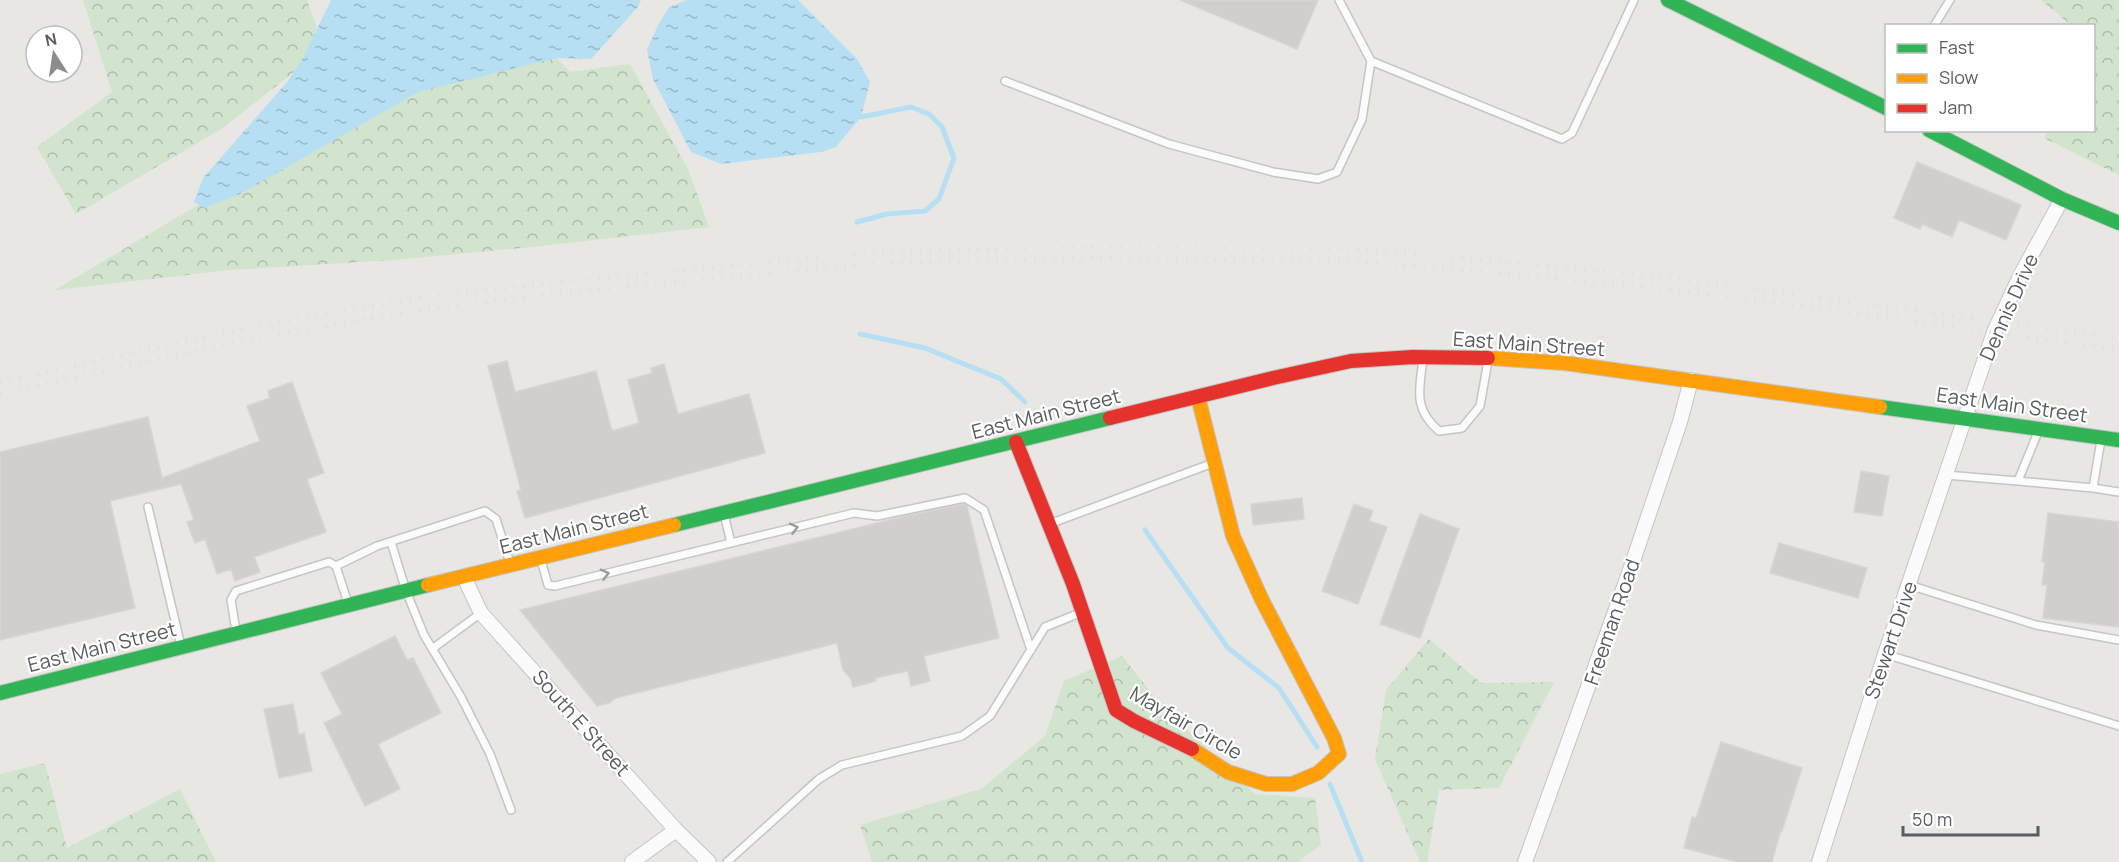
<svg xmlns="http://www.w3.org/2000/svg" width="2119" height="862" viewBox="0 0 2119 862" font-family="Manrope,sans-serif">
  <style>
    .forest { fill: url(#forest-crowns) }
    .water { fill: url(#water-ripples) }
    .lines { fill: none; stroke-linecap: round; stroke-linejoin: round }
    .stream { stroke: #b6dff4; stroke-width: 5 }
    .building { fill: #d0cfcc; stroke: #d7d5d2; stroke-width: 1.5 }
    .lane-casing { stroke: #c5c5c5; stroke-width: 10 }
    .street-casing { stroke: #c5c5c5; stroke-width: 16 }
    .fast-casing { stroke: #c4c5c5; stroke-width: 16 }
    .slow-casing { stroke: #c4c5c5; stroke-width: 16 }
    .jam-casing { stroke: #c4c5c5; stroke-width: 16 }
    .lane { stroke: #fcfbfb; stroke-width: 7 }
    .street { stroke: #fcfbfb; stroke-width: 14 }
    .fast { stroke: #30b455; stroke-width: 14 }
    .slow { stroke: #ff9f0a; stroke-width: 14 }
    .jam { stroke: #e5322d; stroke-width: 14 }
    .rail { stroke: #e1e1e0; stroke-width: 4.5; stroke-dasharray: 1.5 8; stroke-linecap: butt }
    .oneway { stroke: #9a9c9e }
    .labels { text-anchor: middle; stroke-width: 4.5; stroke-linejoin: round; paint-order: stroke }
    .street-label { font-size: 20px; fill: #585d60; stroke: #fff }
  </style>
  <defs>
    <pattern id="forest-crowns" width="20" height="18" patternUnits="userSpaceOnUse" patternTransform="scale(1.5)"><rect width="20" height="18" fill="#d2e4ce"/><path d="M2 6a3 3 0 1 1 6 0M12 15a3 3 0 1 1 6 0" fill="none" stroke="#adbcab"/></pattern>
    <pattern id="water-ripples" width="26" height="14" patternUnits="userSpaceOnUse" patternTransform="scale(1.5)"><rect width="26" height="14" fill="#b6dff4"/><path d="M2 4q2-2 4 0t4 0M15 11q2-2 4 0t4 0" fill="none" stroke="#97b8c9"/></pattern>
  </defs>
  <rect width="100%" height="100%" fill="#e8e7e3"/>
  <path class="forest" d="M83,0h224l17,48 -101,80 -147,86 -39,-67 75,-55z
    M2041,0h78v175l-75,-37 4,-7 46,-1v-104l-23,-1z
    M535,36l35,36 60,-8 58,105 21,58 -177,20 -139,13 -163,10 -175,20 205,-122z
    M1429,639l52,44 73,-1 -55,106 -60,2 -12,72h-7l-45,-103 11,-69z
    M1122,656l39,49 94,89 60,4 6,47 -24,17h-425l-12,-37 121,-36 64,-53 19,-55z
    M45,763l22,85 113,-59 36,73h-216v-88z"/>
  <path class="water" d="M331,0h310l-4,8 -46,51 -34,-1 -139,34 -178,102 -35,14 -11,-6 9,-24 84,-96 16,-24z
    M687,0h111l59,59 13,23 -9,35 -25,30 -15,5 -100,12 -30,-12 -38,-73 -6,-29 11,-25 11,-18z"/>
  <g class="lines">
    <path class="stream" d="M857,222l30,-8 38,-3 14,-12 15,-41 -12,-31 -13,-13 -18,-7 -50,10
      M860,334l65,14 76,31 24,23
      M1145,530l83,118 51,40 38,59
      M1330,784l32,78"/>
  </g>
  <path class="building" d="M1180,0h138l-21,49z
    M1917,162l104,43 -15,35 -47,-20 -7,17 -30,-13 -2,5 -26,-11z
    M507,361l8,31 81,-21 16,60 27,-8 -11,-43 24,-7 -1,-5 13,-4 14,50 71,-20 16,59 -240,65 -8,-27 4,-1 -33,-124z
    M292,382l32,91 -17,6 19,53 -72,25 6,15 -25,9 -4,-12 -14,5 -12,-35 -10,4 -8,-21 7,-2 -13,-36 -71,17 25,107 -135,32v-188l148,-35 14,61 98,-37 -13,-35 23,-8 -2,-7z
    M1861,471l28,5 -7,40 -28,-4z
    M1302,498l2,21 -51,6 -2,-21z
    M964,504l3,2 32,132 -75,18 6,25 -19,5 -3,-15 -33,7 1,3 -23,6 -2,-8 -8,-9 -6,-27 -221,55 -7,5 -12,3 -77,-96 382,-93z
    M1354,504l19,7 -4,10 18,6 -29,77 -36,-13z
    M2048,513l71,9v105l-76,-9 4,-33h-5l3,-23h-3z
    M1420,514l39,15 -39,109 -40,-14z
    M1779,543l88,25 -9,30 -88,-25z
    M395,636l12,24 6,-2 28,55 -63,31 22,45 -35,17 -41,-83 18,-9 -21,-41z
    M293,704l6,31 5,-2 8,38 -33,7 -15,-69z
    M1721,742l81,26 -20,63 -1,-1 -9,32h-34l-54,-14 8,-31 4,1z"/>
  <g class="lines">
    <defs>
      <path id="lane" d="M1934,26l16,-26
        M1371,61l191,78 10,-6 62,-133
        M1005,81l164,63 104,28 45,7 19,-7 25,-53 9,-58 -32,-61
        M1423,358c-3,31 -11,50 16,73l23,-3 18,-22 8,-45
        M2038,432l-20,49 75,7
        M2101,440l-8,48 26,4
        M1946,475l72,6
        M148,507l33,139
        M724,514l7,29
        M1052,523l161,-60
        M391,542l15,49 18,44 37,62 29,57 21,56
        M541,560l7,25 7,1 299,-73 23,3 88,-18 19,12 47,140
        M336,566l41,-20 108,-35 11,8 14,44
        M1909,585l127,40 83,15
        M236,631l-5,-31 5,-9 93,-29 7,4 12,37
        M432,649l49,-36
        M1885,654l234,72
        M727,862l92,-83 23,-14 120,-29 28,-20 55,-89 35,-14"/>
      <path id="street" d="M464,577l17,36 195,217 33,32
        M632,862l44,-32
        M1525,862l105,-292 50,-148 11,-42
        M1819,862l66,-208 109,-322 27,-58 41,-75"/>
      <path id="fast" d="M1668,0l218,108
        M1929,130l133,69 57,24
        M1880,407l239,33
        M674,525l436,-107
        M0,693l428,-108"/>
      <path id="slow" d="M1488,358l76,5 316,44
        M428,585l246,-60
        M1192,749l36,23 38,12h26l26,-11 21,-19 -5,-16 -72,-138 -29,-64 -35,-139"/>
      <path id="jam" d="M1110,418l163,-40 78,-17 62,-4 75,1
        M1016,442l57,142 43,126 18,11 58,28"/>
    </defs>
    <use href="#lane" class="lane-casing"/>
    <use href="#street" class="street-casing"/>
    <use href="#fast" class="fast-casing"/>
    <use href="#slow" class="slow-casing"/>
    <use href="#jam" class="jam-casing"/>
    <use href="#lane" class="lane"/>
    <use href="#street" class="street"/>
    <use href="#fast" class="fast"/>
    <use href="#slow" class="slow"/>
    <use href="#jam" class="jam"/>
    <path class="rail" d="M0,382l258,-56 174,-30 148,-16 300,-28 213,-5 259,2 144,12 162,15 461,62
      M0,394l260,-57 173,-29 147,-17 301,-28 213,-5 257,3 145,12 161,15 185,23 277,39"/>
  </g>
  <defs><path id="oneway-chevron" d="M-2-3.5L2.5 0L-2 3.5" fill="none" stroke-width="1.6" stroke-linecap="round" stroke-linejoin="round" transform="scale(1.5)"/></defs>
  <g class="oneway">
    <use href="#oneway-chevron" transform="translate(794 528) rotate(-14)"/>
    <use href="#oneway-chevron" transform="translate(605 574) rotate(-14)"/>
  </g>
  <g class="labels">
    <g class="street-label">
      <text transform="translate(2009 307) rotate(-66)" y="7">Dennis Drive</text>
      <text transform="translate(1529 344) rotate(4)" y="7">East Main Street</text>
      <text transform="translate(2012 405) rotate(8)" y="7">East Main Street</text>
      <text transform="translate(1046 414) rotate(-14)" y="7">East Main Street</text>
      <text transform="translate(574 529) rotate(-14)" y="7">East Main Street</text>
      <text transform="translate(1612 622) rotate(-71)" y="7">Freeman Road</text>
      <text transform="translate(1891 640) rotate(-71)" y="7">Stewart Drive</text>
      <text transform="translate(102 647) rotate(-14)" y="7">East Main Street</text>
      <text transform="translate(581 723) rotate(48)" y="7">South E Street</text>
      <text transform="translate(1186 723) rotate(30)" y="7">Mayfair Circle</text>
    </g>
  </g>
  <rect x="1885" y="24" width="210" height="108" fill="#ffffff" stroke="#bcbebf" stroke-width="1.5"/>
  <rect x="1897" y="44" width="30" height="9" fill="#30b455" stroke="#bcbebf" stroke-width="1.5"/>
  <text x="1939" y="54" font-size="18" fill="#585d60">Fast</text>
  <rect x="1897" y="74" width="30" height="9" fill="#ff9f0a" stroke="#bcbebf" stroke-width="1.5"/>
  <text x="1939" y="84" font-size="18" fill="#585d60">Slow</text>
  <rect x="1897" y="104" width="30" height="9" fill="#e5322d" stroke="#bcbebf" stroke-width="1.5"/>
  <text x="1939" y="114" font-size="18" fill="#585d60">Jam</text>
  <g transform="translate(54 54) rotate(348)"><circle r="28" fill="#ffffff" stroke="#bcbebf" stroke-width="1.5"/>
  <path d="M0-4.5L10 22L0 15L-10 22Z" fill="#8a8d8e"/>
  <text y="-9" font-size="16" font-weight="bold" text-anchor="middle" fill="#585d60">N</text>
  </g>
  <path d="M1903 826v9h135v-9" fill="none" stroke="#585d60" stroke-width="3"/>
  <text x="1912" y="826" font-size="18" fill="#585d60" stroke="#ffffff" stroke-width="4.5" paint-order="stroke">50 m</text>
</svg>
